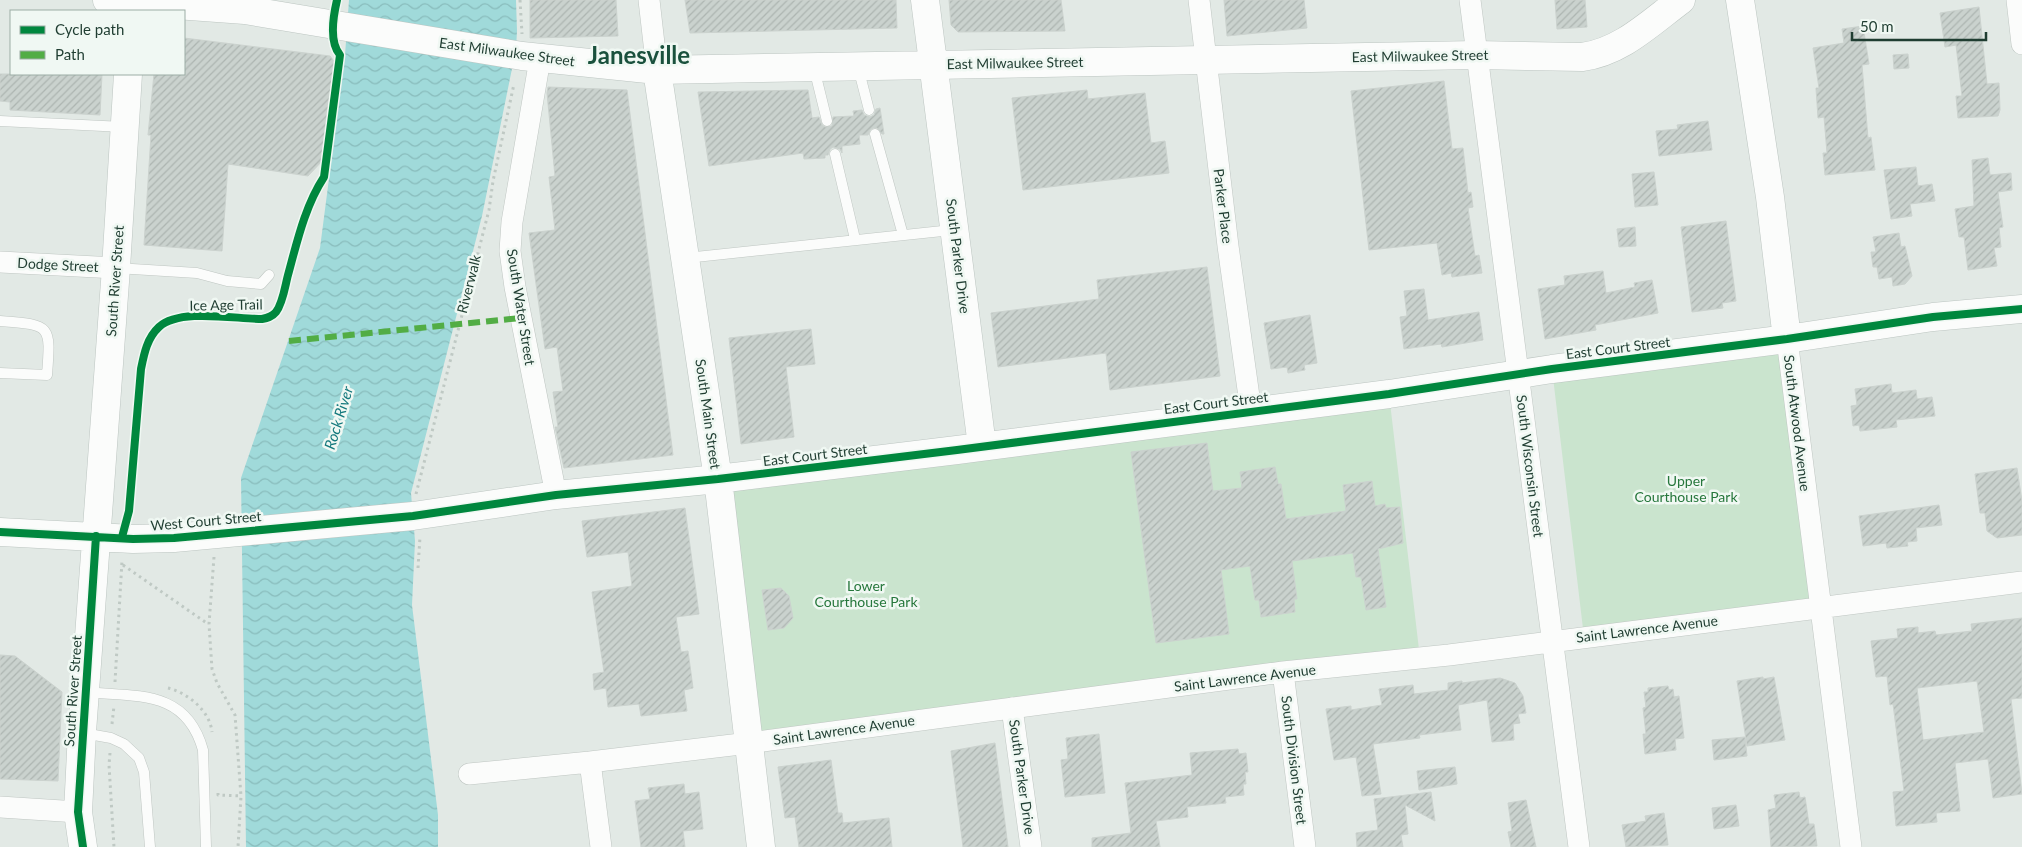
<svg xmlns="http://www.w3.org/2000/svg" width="2022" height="847" viewBox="0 0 2022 847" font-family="Lato,sans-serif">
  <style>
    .green { fill: #cae4ce }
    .water { fill: url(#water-waves) }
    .building { fill: url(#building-hatch); stroke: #cbd2ce; fill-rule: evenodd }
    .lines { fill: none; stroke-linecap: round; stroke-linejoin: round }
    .service-casing { stroke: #bfc6c2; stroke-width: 11 }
    .minor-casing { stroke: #bfc6c2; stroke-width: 22 }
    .secondary-casing { stroke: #bcc5c1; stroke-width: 29 }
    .path { stroke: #bfc9c4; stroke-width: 3; stroke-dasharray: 2.5 4; stroke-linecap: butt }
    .service { stroke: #fbfcfb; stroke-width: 10 }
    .minor { stroke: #fbfcfb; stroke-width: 21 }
    .secondary { stroke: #fbfcfb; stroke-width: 28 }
    .quiet { stroke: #52ad45; stroke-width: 6; stroke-dasharray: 12 6; stroke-linecap: butt }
    .cycleway-casing { stroke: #f0f8f3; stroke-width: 11 }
    .cycleway { stroke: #00873e; stroke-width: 8 }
    .labels { text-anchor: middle; stroke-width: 5; stroke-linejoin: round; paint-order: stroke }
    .street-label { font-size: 14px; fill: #1f3d31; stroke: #f0f8f3 }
    .park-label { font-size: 14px; fill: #26773c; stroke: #f0f8f3 }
    .water-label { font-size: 15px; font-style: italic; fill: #15797d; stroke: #f0f8f3 }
    .town-label { font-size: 24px; font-weight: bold; fill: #1a513d; stroke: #f0f8f3 }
  </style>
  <defs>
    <pattern id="water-waves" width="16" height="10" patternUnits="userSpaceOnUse" patternTransform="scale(1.25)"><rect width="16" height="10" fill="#a0dada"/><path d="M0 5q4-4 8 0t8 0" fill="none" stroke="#89bcbc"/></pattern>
    <pattern id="building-hatch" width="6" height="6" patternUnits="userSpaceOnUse" patternTransform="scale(1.25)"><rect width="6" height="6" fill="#cad2ce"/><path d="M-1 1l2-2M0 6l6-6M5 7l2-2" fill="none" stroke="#adb5b1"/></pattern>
  </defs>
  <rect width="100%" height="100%" fill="#e2e9e5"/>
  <path class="green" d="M1787,339l33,269 -236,29 -32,-268z
    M1389,394l31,264 -671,85 -31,-264z"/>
  <path class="water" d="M349,0h167l1,31 -1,18 -34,167 -71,277 4,48 -3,64 26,210v32h-192l-5,-369 79,-230 25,-193z"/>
  <path class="building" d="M530,0h86l2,36 -88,2z
    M685,0h211l1,28 -207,5z
    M949,0h112l4,31 -107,1 -7,-7z
    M1224,0h80l3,28 -80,8z
    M1555,0h30l2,27 -30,2z
    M1979,7l8,77 12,-1 1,27 -2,6 -40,2 -2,-22h6l-6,-51 -11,2 -5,-34z
    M1863,26l6,38 -7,1 6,73 3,-1 4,33 -50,5 -2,-22h4l-3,-36 -6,1 -2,-30h3l-6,-40 31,-5 -2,-14z
    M184,38l146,18 7,9 -13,94 -16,17 -80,-12 -6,87 -78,-6 7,-110h-3l6,-61h30z
    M1908,54l1,14 -15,1 -1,-14z
    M0,74h102l-2,41 -90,-5v-8l-10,-1z
    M1444,81l8,68 11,-1 5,45 3,-1 2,15 -5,1 7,48 4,-1 3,18 -30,4 -1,-4 -9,2 -5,-32 -68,7 -18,-159z
    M548,87l79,3 46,365 -109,13 -9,-41h3l-5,-35 10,-1 -6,-44 -12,2 -16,-116 26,-3 -6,-53 6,-1 -8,-83z
    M808,90l4,28 7,-1 3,8 3,2 7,-1 1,-9 21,-1 -1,-5 9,-1 2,5 6,2 4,-2 2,-6 4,-1 4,26h-2l-5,-6h-4l-3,2 -2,5h-9l1,9 -18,2v7l-2,-4 -7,-2 -3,2 -2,6h-3v3l-21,1 -1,-6 -94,13 -11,-74z
    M1087,90l1,9 57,-6 6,50 14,-2 4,32 -146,17 -11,-92z
    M1708,121l4,29 -53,6 -3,-25 22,-2 -1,-4z
    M1988,158l2,17 21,-2 1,17 -14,2 5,35 -4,1 2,19 -7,1 3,18 -29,4 -4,-33h-5l-4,-28 19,-3 -2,-46z
    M1916,167l2,19 14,-2 3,17 -25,3 2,12 -21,3 -7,-49z
    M1654,172l4,33 -23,2 -3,-33z
    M1726,221l10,80 -14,2 1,5 -31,4 -11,-85z
    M1635,227l1,19 -17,1 -2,-18z
    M1899,233l2,14 4,-1 7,30 -7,8 -12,2 -1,-9 -13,2 -2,-12h-4l-2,-15h5l-3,-15z
    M1207,267l13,109 -110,14 -4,-37 -108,14 -7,-54 108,-14 -2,-19z
    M1603,271l3,22 29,-6 -1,-4 18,-3 6,33 -63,12 1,5 -51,9 -7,-50 27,-4 -1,-9z
    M1424,289l4,31 51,-8 4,28 -41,7 -1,-3 -37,5 -4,-32 7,-1 -3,-25z
    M1310,315l7,48 -13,2 1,5 -17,3 -1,-6 -16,2 -7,-46z
    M811,329l4,35 -29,3 8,70 -53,7 -12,-106z
    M1891,384l1,9 24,-3 1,9 15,-2 3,19 -39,4 1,7 -37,4 -1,-6 -6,1 -2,-20 6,-1 -2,-16z
    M1207,443l6,48 29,-3 -2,-16 35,-5 3,17h3l5,35 60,-8 -3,-26 29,-4 3,25 10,-2 1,4 14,-1 3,36 -25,6 8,58 -20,3 -5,-33h-5l-3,-24 -61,8 5,38h-3l1,13 -34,5 -2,-17h-4l-5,-34 -29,4 8,64 -73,9 -25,-191z
    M2017,468l5,33v34l-25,3 -10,-7 -2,-18h-5l-5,-39z
    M1939,505l3,20 -26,3 1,13 -10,1 1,4 -21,2 -1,-5 -23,3 -4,-30z
    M685,508l14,106 -23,3 5,35 7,-1 5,37 -9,2 3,21 -46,5 -2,-12 -31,3 -2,-19 -12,2 -1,-16 11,-2 -12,-80 40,-6 -4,-34 -41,5 -5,-36z
    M781,588l8,8 4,22 -9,10 -16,2 -6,-40z
    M2022,618v80l-11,1 11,95 -29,4 -5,-39 -33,4 5,48 -24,2 1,9 -41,4 -3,-34 11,-1 -11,-87 -3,1 -3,-29 -11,1 -5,-36 27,-3 -1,-9 21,-2v6l17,-2 1,4 36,-4 -1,-7zM1977,681l7,51 -61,8 -6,-52z
    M0,655l15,1 47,36 -4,89 -58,-2z
    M1763,677v2l11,-2 11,63 -38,6 -10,-65z
    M1500,678l15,5 8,13 3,17 -8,1 2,9 -7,1 1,16 -22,2 -5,-42 -29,5 3,25 -42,5 1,3 -47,6 8,50 -19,2 -6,-39 -22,3 -8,-51 25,-3v4l31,-5 -3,-16 34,-4 1,9 34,-4v-7l14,-2v2z
    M1668,686l1,4 4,-1 1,8 5,-1 5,42 -9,1 1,11 -31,4 -2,-20h3l-3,-26 3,-1 -2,-15h4v-4z
    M1099,734l6,59 -40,4 -4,-37 7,-1 -2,-21z
    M1745,737l2,19 -33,4 -2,-20z
    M995,743l13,104h-45l-12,-96z
    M1238,749l1,5 7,-1 2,19h-3l1,12h-3l1,11 -19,2 1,6 -39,4 1,10 -32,4 4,26h-68v-9l39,-5 -6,-50 67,-8 -2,-22z
    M831,760l7,53h4l1,10 46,-5 3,29h-93l-4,-30 -10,1 -7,-51z
    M1455,767l2,17 -38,6 -2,-19z
    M684,784l1,10 14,-2 4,37 -20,2 2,16h-44l-6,-46 15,-2 -2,-11z
    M1431,792l4,29 -30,-16 3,29 -7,1 2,12h-46l-1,-14 22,-3 -4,-31z
    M1799,792l1,6 5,-1 4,27h5l3,22 -46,1 -3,-37 8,-2 -2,-13z
    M1526,800l10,47h-25l-3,-15 4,-1 -4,-28z
    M1736,805l3,21 -25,3 -2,-21z
    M1664,813l4,32 -42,2 -4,-22 24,-4 -1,-5z"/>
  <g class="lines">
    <defs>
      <path id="service" d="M858,67l11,43
        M814,68l13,53
        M0,121l124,6
        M875,134l28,101
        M835,154l20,85
        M686,258l266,-28
        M116,268l81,5 30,8 34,3 8,-9
        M0,321c51,4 51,3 47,54l-47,-2
        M85,692c52,5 101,-3 118,58l3,97
        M83,733l28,5 13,6 15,14 5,14 6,75"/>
      <path id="minor" d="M649,0l8,70
        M1199,0l29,246 23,165
        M1470,0l109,847
        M2017,0l5,44
        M540,59l-28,163 -2,29 5,36 41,208
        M0,262l116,6
        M1787,339l64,508
        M1283,672l22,175
        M1012,708l19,139
        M590,762l11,85
        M469,774l121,-12 159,-19 534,-71 166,-17 573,-73
        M0,807l78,5"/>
      <path id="secondary" d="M107,0l138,10 277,46 135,14 819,-15 106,2c39,-5 68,-34 99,-57
        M925,0l57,446
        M1740,0l30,197 17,142
        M657,70l61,409 43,368
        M0,532l133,7 41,-1 239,-22 143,-21 162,-16 239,-29 432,-56 163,-25 235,-30 146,-22 89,-8
        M83,847l-5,-35 4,-80 34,-464 12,-194"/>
    </defs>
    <use href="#service" class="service-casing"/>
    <use href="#minor" class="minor-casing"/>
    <use href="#secondary" class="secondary-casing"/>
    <path class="path" d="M520,0l2,34
      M416,494l73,-284 4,-29 21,-97
      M214,557l-5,67 3,45 5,14 18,32 6,81 -3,51
      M123,565l85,59
      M418,568l2,-31
      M115,682l7,-121
      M168,688c20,5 42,23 44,44
      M112,724l2,-18
      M110,753l-1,12 5,82
      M218,793v2l23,1"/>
    <use href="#service" class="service"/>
    <use href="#minor" class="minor"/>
    <use href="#secondary" class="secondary"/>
    <path class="quiet" d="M289,341l232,-23"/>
    <defs>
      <path id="cycleway" d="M0,532l133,7 41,-1 239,-22 143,-21 162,-16 239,-29 432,-56 163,-25 235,-30 146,-22 89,-8
        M122,537l7,-26 12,-142c3,-15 6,-31 18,-42 21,-19 76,-8 103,-8 5,-1 10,-2 14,-7 7,-9 9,-26 12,-37 9,-33 17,-69 36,-98l16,-122c-11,-13 -7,-38 -3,-55
        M83,847l-5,-35 18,-276"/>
    </defs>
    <use href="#cycleway" class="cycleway-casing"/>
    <use href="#cycleway" class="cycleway"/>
  </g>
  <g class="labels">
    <g class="street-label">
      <text transform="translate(507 52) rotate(8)" y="5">East Milwaukee Street</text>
      <text transform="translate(1420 56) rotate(-1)" y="5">East Milwaukee Street</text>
      <text transform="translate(1015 63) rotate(-1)" y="5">East Milwaukee Street</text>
      <text transform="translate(1223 206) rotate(83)" y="5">Parker Place</text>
      <text transform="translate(958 256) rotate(83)" y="5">South Parker Drive</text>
      <text transform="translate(58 265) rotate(3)" y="5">Dodge Street</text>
      <text transform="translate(115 281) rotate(-86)" y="5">South River Street</text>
      <text transform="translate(469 284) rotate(-76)" y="5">Riverwalk</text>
      <text transform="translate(226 305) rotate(-1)" y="5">Ice Age Trail</text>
      <text transform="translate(521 307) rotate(81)" y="5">South Water Street</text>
      <text transform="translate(1618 348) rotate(-7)" y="5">East Court Street</text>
      <text transform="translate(1216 403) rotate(-7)" y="5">East Court Street</text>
      <text transform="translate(708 414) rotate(82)" y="5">South Main Street</text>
      <text transform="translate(1797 423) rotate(83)" y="5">South Atwood Avenue</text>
      <text transform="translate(815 455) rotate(-7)" y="5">East Court Street</text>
      <text transform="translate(1530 466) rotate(83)" y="5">South Wisconsin Street</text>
      <text transform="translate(206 521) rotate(-5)" y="5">West Court Street</text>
      <text transform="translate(1647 629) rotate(-7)" y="5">Saint Lawrence Avenue</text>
      <text transform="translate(1245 678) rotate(-7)" y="5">Saint Lawrence Avenue</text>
      <text transform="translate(73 691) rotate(-86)" y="5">South River Street</text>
      <text transform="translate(844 730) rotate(-8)" y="5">Saint Lawrence Avenue</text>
      <text transform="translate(1294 760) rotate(83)" y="5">South Division Street</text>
      <text transform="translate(1022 777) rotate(82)" y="5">South Parker Drive</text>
    </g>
    <g class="park-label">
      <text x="1686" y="486">Upper<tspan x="1686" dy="16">Courthouse Park</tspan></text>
      <text x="866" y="591">Lower<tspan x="866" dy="16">Courthouse Park</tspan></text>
    </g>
    <g class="water-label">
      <text transform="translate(339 418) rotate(-73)" y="5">Rock River</text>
    </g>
    <g class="town-label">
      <text x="639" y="64">Janesville</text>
    </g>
  </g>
  <rect x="10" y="10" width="175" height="65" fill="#f0f8f3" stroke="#9cada5"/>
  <rect x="20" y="26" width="25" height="8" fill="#00873e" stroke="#9cada5"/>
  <text x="55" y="35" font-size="15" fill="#1f3d31">Cycle path</text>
  <rect x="20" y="51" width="25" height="8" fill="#52ad45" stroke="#9cada5"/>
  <text x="55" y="60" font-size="15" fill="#1f3d31">Path</text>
  <path d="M1852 32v8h134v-8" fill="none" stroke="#1f3d31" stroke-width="2.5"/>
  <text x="1860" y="32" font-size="15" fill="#1f3d31" stroke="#f0f8f3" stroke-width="4" paint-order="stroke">50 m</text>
</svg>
